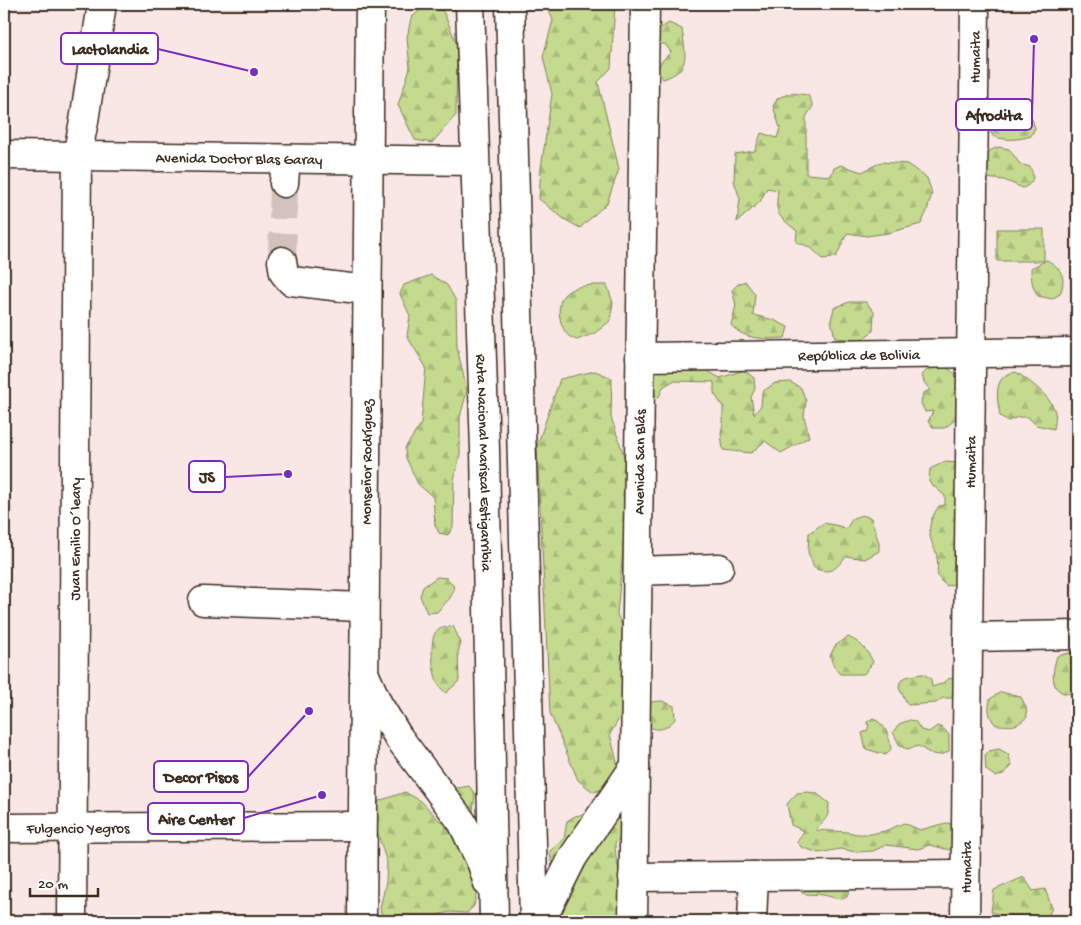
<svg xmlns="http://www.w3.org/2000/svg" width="1081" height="925" viewBox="0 0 1081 925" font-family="'Gochi Hand',sans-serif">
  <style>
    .forest { fill: url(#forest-firs); stroke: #7f8256 }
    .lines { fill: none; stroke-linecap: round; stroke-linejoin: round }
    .minor-tunnel { stroke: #d3c1be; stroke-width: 28; stroke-dasharray: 28 14; stroke-linecap: butt }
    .minor-casing { stroke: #3b2a1e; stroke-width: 31 }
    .highway-casing { stroke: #3b2a1e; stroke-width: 31 }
    .minor { stroke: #fff; stroke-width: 28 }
    .highway { stroke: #fff; stroke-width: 28 }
    .labels { text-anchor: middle; stroke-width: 4.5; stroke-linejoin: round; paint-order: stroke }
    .street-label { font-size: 15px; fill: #3b2a1e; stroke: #fff }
    .leader { fill: none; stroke: #7b2cbf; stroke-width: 2 }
    .callout-dot { fill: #7b2cbf; stroke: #fff; stroke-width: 2 }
    .callout { fill: #fff; stroke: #7b2cbf; stroke-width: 2 }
    .callout-label { font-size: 16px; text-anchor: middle; font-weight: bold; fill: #3b2a1e }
  </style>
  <defs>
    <pattern id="forest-firs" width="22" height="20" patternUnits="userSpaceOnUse" patternTransform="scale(1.25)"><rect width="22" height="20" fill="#c3da8f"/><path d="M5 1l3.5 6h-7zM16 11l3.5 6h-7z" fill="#a8bb7b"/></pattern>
  </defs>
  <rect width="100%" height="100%" fill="#f9e7e6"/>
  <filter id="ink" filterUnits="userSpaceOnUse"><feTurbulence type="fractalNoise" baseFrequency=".02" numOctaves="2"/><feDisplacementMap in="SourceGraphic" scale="10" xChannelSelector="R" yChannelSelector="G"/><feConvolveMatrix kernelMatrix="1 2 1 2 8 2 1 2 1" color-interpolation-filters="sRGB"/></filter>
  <g filter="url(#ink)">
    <path class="forest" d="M546,4h69l-4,64 -13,14 21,87 -12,34 -27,25 -16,-9 -25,-20 2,-31 11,-74 -9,-37 10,-37z
      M425,6l18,5 14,33 -1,71 -24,28 -17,-3 -17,-35 12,-37 -3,-30 4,-20z
      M669,23l13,6c3,24 10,41 -19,50l-6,-9 5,-9 9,-9 -6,-8h-5l-5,-13z
      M791,93l17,2 5,11 -7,11v57l25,2 3,-8 7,-3 21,7 19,-10 26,2 20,14 5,15 -5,18 -6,13 -33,9 -21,3 -20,-3 -11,24 -13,2 -13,-12 -14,-5 1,-11c-20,-16 -22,-16 -19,-41l-11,-2 -7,14 -23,20 3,-23 -6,-18 1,-27 20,-3 6,-18 16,5 3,-10 -7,-22 5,-8z
      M997,101c15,2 19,7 26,18h9l3,9 -4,8c-13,4 -26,5 -38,0 -8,-14 -9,-15 -4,-30z
      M998,147l11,2 11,15 10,3c5,10 4,16 -7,21l-19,-8 -19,-2v-25z
      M997,229h47v32h-47z
      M1047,260c14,8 20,17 13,34l-8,5 -14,-3c-6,-9 -7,-17 -7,-28z
      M431,275l16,10 9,16 1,46 10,44 -7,26v37l-6,26 -1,47 -5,8 -9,-2 -4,-8 -2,-28 -15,-13 -12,-26 -1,-10 16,-24 5,-57 -19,-31 3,-20 -10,-22 4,-9z
      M745,281l10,13 -2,21 21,5 14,7 -3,11c-19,1 -40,3 -54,-13l5,-20 -4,-15 6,-6z
      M607,285l6,18 -3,18 -15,12 -18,7c-2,-1 -5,-2 -7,-3 -11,-8 -15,-34 -5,-43 10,-10 29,-9 42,-9z
      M849,302h17l8,10 -1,19 -12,9 -26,-2 -4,-18 3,-12z
      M695,364l25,14 24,-8 10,8 1,11 -4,8 3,17 7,-8 1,-14 13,-9 15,-1 11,6 5,13 -2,15 5,21 -28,16 -16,-12 -14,12 -28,-3 -2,-17 2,-10v-16l-9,-14v-11l-41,-1 -10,6 -4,10 -15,2 5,-29z
      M936,366c19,2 21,9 23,26 1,4 3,11 3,16 -2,8 -11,16 -18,20h-10l-6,-6 5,-11 -8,1 -4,-9 2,-10 7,-3 -6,-8 -2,-7 5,-5z
      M595,371l17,7 -1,39 30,90 -17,33 -7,74 22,50 1,20 -30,50 9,36 -8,18 -18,4 -15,-12 -28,-67 -13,-267 23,-67z
      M1016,372c12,8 33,23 38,37 3,6 1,13 0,20l-18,-4 -8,-8h-10l-10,4 -8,-5c-3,-18 -8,-41 16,-44z
      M944,462l15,1 1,74 -6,5 7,15v25l-14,4c-14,-10 -8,-13 -10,-28 0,-5 -3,-10 -5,-15 -5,-14 -2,-24 7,-37l6,-1v-9l-16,-14 1,-13z
      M862,515l9,3 8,25v8l-14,8 -19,-3c-10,13 -15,19 -32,12l-6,-16 1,-19 15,-10 15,3 7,3 7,-11z
      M437,577l10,1 6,7 1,5 -4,8 -13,14 -10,1 -7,-17 3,-9z
      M453,626l8,17 -3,9 1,29 -13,12c-2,-2 -5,-4 -6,-6 -7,-9 -11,-43 -5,-54 4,-6 11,-6 18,-7z
      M848,637c12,5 19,12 25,25l-9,12h-24l-6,-7 -4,-11 5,-10z
      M1077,651v42c-28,5 -26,-18 -20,-37z
      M921,674h3l7,5 1,8 9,-3 9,-6 12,6 -7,14h-12l-7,5 -28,2 -9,-17 1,-6 6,-5z
      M1001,692l20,5 5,10 1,10c-13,12 -16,8 -31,8 -8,-9 -8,-15 -6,-26z
      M662,701l12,5 1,13c-10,12 -18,13 -32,5l1,-16 6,-6z
      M873,718c13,7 16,17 18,31l-5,6 -20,-6 -4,-16 5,-2 2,-6 -2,-1v-2z
      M910,720l5,1 6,9 8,2 8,-6 6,2 6,7v16c-11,8 -21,2 -30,-5l-12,3 -7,-3 -7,-14 6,-8z
      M999,749l9,5 4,12 -7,7 -9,4 -10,-7 -1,-15 4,-4z
      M469,786l6,8 -2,17 12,38 -11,57 -7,7 -18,-1 -32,9h-34l-3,-13 6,-26 1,-19 -14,-45 6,-17 26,-9 16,9 20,21 10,1 1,-34z
      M807,792l9,1 13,10c0,18 -5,15 -13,27l32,2 9,2h14l14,-3 19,-8 16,7 26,-7 12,2 -3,22 -5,3 -21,-5 -11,4 -32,-4 -13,6 -17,1 -16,-3 -21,4 -18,-6 -4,-5 7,-11 -13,-6 -4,-21 10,-11z
      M601,811c17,3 24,2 28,20l-14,12c0,28 14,54 25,78h-80l-9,-17 2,-27 -3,-26 14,-12 3,-18 8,-5z
      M1024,877l9,14 12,-2 7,19 -5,10 -9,3h-32l-8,-7 -7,-2 3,-22z
      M847,879l3,10 -3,8c-11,3 -13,0 -24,-2 -8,-1 -14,0 -21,-2l-5,-8z"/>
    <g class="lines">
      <path class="minor-tunnel" d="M282,261l2,-78"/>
      <defs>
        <g id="minor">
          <path id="s1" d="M4,155l470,6"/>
          <path d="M284,183l2,-24"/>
          <path d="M282,261l2,12 7,8 76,9"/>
          <path id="s2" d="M640,357l437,-5"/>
          <path d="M638,571l81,-3"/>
          <path d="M203,601l161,6"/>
          <path d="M968,637l109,-2"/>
          <path id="s3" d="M4,828l358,-2"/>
          <path d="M633,877l332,-3"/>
          <path id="s4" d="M72,921l5,-765 7,-35 18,-117"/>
          <path id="s5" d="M362,921l8,-917"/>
          <path id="s6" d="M633,921l12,-917"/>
          <path d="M752,921l2,-45"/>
          <path id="s7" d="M965,921l10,-917"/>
        </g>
        <g id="highway">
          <path id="s8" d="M470,4l15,446 9,471"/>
          <path d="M510,4l24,917"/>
          <path d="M364,673l14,31 21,34 63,84 20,42 6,19"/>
          <path d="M541,921l32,-64 62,-91"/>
        </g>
      </defs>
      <use href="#minor" class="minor-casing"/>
      <use href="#highway" class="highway-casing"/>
      <use href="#minor" class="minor"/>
      <use href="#highway" class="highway"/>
    </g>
  </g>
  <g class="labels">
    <g class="street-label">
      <text dy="5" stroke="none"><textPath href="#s7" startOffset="864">Humaita</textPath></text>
      <text dy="5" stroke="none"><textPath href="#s1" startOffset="235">Avenida Doctor Blas Garay</textPath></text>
      <text dy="5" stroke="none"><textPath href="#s2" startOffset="219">República de Bolivia</textPath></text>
      <text dy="5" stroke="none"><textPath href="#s5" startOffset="459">Monseñor Rodríguez</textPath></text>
      <text dy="5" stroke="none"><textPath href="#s8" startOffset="459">Ruta Nacional Mariscal Estigarribia</textPath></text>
      <text dy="5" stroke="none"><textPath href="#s7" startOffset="459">Humaita</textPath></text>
      <text dy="5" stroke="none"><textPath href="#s6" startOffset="459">Avenida San Blás</textPath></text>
      <text dy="5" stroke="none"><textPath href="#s4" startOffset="382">Juan Emilio O´leary</textPath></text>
      <text dy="5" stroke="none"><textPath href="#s3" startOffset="74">Fulgencio Yegros</textPath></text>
      <text dy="5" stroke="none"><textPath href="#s7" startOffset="54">Humaita</textPath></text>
    </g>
  </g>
  <path class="leader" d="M254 72L158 49M1034 39L1032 115M288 474L225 477M309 711L248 777M322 795L244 818"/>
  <g class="callout-dot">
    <circle cx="254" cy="72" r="5"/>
    <circle cx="1034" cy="39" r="5"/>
    <circle cx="288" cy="474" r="5"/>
    <circle cx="309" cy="711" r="5"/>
    <circle cx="322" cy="795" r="5"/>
  </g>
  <g class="callout">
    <rect x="61" y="33" width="97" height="31" rx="5"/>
    <rect x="956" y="99" width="76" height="31" rx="5"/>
    <rect x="189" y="461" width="36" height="31" rx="5"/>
    <rect x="154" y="761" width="94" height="31" rx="5"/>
    <rect x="148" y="803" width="96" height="31" rx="5"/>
  </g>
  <g class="callout-label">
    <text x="110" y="54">Lactolandia</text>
    <text x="994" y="120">Afrodita</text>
    <text x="207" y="482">JS</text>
    <text x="201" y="782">Decor Pisos</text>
    <text x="196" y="824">Aire Center</text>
  </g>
  <rect width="1081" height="925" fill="none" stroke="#fff" stroke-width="20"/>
  <rect x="10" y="10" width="1061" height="905" fill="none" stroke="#3b2a1e" stroke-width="2" filter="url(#ink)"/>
  <path d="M30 888v8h68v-8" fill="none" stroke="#3b2a1e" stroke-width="2.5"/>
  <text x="38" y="888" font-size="15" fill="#3b2a1e" stroke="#ffffff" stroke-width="4" paint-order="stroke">20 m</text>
</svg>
